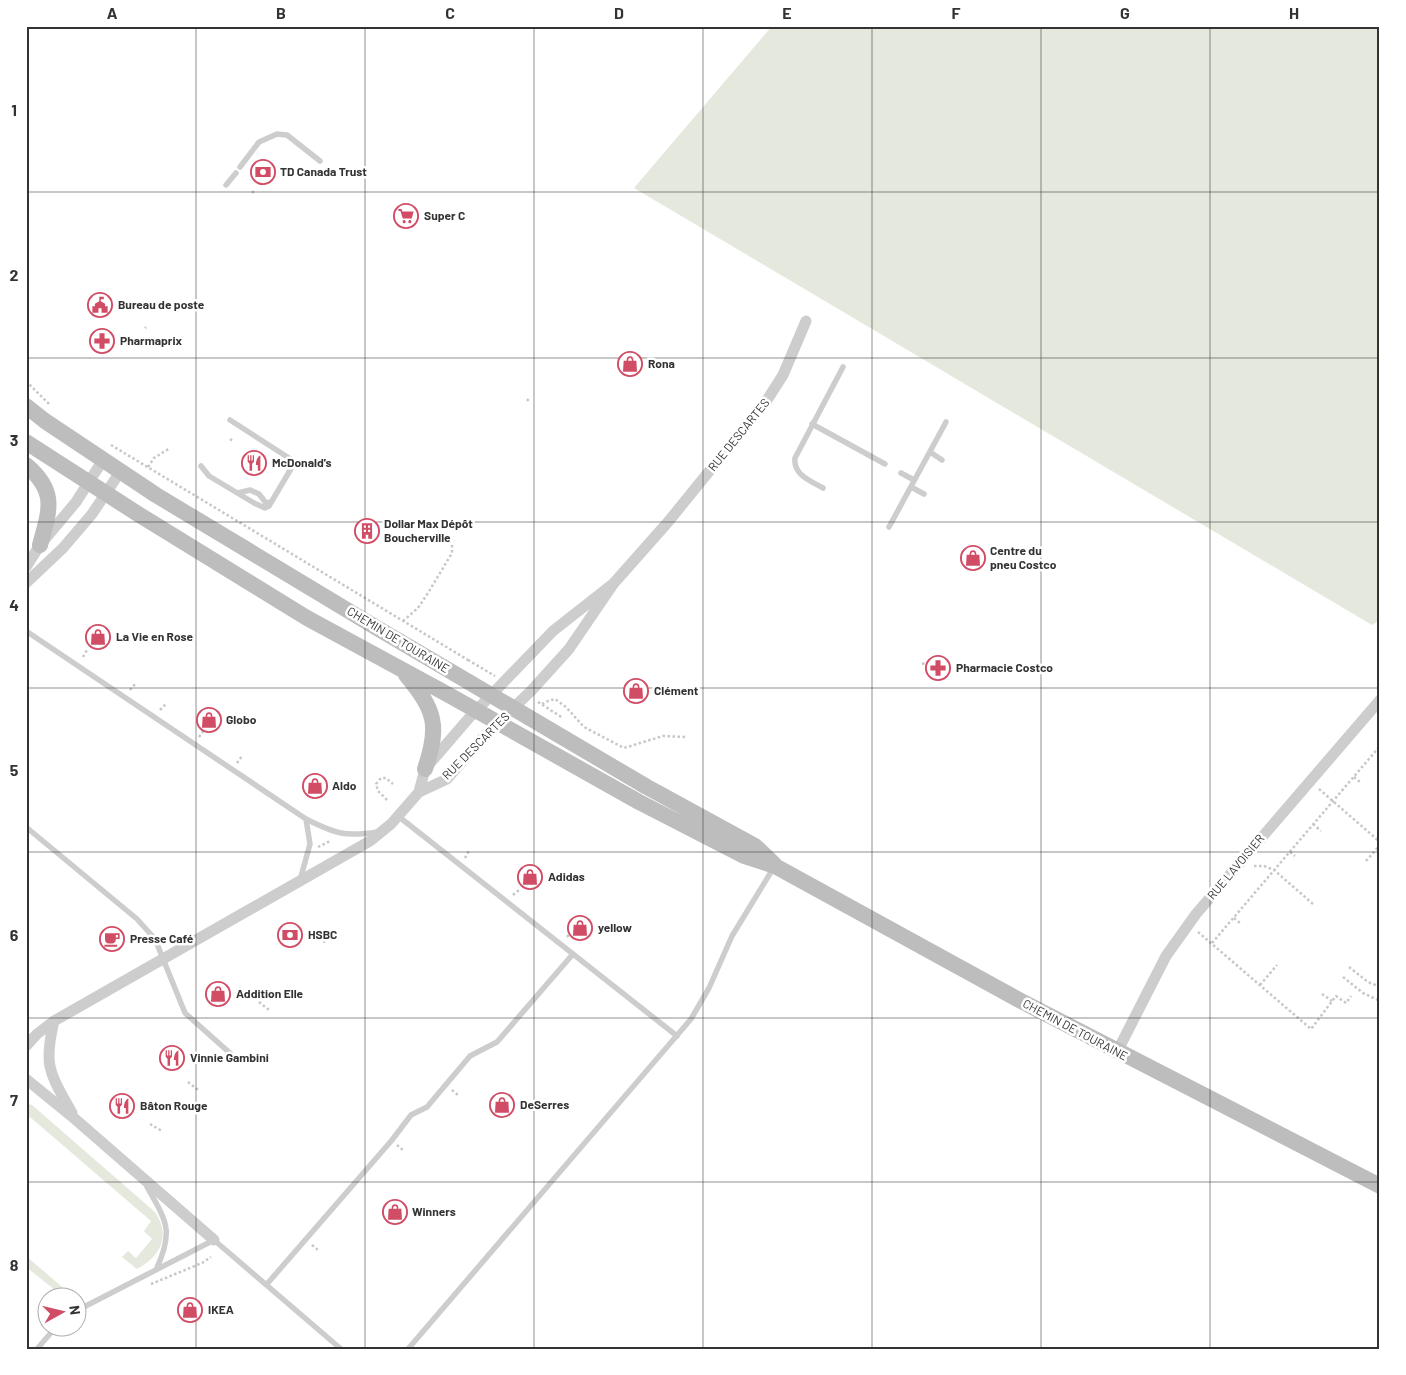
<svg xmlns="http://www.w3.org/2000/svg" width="1406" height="1375" viewBox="0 0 1406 1375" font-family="Barlow,sans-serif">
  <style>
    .green { fill: #e4e8dd }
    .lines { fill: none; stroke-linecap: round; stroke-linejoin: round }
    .path { stroke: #c7c7c7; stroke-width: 2.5; stroke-dasharray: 2.5 2.5; stroke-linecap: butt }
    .lane { stroke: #cdcdcd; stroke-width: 5.5 }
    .street { stroke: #cdcdcd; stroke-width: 11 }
    .secondary { stroke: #bdbdbd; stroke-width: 16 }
    .grid { fill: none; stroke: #333; stroke-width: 1; stroke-opacity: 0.55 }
    .labels { text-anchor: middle; stroke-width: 5; stroke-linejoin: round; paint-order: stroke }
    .poi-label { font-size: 12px; font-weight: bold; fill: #333; stroke: #fff; text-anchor: start }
    .street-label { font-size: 12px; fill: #333; stroke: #fff }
    .neatline { fill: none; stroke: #333; stroke-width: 2 }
    .grid-label { font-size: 16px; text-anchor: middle; font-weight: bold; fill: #333 }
  </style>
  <rect width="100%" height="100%" fill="#fff"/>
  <path class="green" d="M772,26h608v594l-8,5 -738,-437z
    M26,1103l6,2 123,107c16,24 6,44 -18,57l-15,-12 6,-6 8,7 16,-19 -8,-8 7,-10 -121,-104 -4,4z
    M26,1256l42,36 -4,5 -38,-30z"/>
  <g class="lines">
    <path class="path" d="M252,193l3,-3
      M145,328l1,-1
      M26,381l24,24
      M527,401l3,-4
      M230,439l4,3
      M111,445l357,215 -1,3
      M148,467l6,-9 16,-10
      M403,621l15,-13 10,-15 24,-40v-8
      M83,657l4,-7
      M468,660l27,16
      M922,664l7,-2
      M130,690l6,-7
      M538,702l25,16
      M542,704l6,-3 7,-2 11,8 18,20 40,21 39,-12 23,1
      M160,710l6,-6
      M199,737l5,-7
      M237,763l5,-7
      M1354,777l6,5
      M1319,789l61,53
      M387,800l-9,-9 -2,-7 5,-6h5l7,6
      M1313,824l8,7
      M318,847l12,-6
      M1290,852l5,4
      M465,858l4,-7
      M1366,861l14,-16
      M1254,866h10l10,4 39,34
      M513,895l6,-5
      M1234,918l6,5
      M1198,932l113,97 25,-33 10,7 5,-7
      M317,933l9,11
      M567,937l6,-6
      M1212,943l168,-197
      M1349,967l19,15 12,5
      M1343,977l20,16 17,8
      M1260,985l17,-20
      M1322,994l10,7
      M259,1002l10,8
      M188,1082l10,8
      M452,1090l7,6
      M150,1124l12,7
      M397,1145l7,6
      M312,1245l6,5
      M151,1284l51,-21 9,-6"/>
    <path class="lane" d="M240,167l19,-25 18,-8 10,1 33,26
      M226,185l10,-12
      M812,424l73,40
      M930,452l12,8
      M201,466l8,10 45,27 11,5 4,-2 23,-39v-7l-62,-40
      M901,473l13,7
      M911,487l13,7
      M823,488c-12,-7 -30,-13 -28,-30l48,-91
      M238,493l12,-3 9,4 7,9 5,-1
      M889,527l57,-105
      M26,631l280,188c30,15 39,18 72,13
      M398,816l279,220
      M26,827l111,92 18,20 30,74 46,41
      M300,880l10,-36 -4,-25
      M147,1187c20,35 27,44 9,83
      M267,1284l125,-144 19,-25 16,-8 43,-51 27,-14 76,-88
      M78,1310l136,-70 127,109
      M37,1349l18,-21
      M408,1349l283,-330 18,-31 23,-52 42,-69"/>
    <path class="street" d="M26,567l14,-22 36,-43 27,-42
      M26,583l37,-35 29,-34 28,-42
      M419,792l28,-13 39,-45 45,-43 38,-42 45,-66 54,-61 99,-122 16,-25 23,-54
      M54,1021c-11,46 -4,52 18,92
      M26,1046l11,-12 17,-13 316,-180 21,-17 28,-32 6,-23 44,-51 84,-87 61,-48
      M1117,1052l49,-96 30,-42 184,-214
      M26,1079l49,40 139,121"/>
    <path class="secondary" d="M26,406l19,15 111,74 221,133 270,159 108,59 19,18
      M26,442l112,72 169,104 140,76 192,108 105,54 31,10 246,135 359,185
      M26,465c31,26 24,44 14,80
      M406,675c29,35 34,50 19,94"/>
  </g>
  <path class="grid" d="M196,26v1323M365,26v1323M534,26v1323M703,26v1323M872,26v1323M1041,26v1323M1210,26v1323M26,192h1354M26,358h1354M26,522h1354M26,688h1354M26,852h1354M26,1018h1354M26,1182h1354"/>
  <defs>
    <symbol id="bank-ring" viewBox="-11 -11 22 22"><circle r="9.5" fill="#fff" stroke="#d14d66" stroke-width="1.5"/><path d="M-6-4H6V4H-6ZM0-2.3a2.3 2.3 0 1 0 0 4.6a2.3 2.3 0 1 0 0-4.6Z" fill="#d14d66"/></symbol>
    <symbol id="supermarket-ring" viewBox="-11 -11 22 22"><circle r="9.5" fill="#fff" stroke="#d14d66" stroke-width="1.5"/><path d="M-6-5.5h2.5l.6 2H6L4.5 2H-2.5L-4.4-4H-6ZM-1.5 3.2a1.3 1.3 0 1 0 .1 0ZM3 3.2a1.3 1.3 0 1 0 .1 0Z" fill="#d14d66"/></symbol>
    <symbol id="civic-ring" viewBox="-11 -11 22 22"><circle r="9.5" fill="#fff" stroke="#d14d66" stroke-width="1.5"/><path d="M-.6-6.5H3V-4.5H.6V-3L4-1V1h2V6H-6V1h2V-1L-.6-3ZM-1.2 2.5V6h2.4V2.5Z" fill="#d14d66"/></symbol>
    <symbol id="pharmacy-ring" viewBox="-11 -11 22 22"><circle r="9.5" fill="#fff" stroke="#d14d66" stroke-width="1.5"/><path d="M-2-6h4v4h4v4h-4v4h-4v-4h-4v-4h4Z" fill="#d14d66"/></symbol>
    <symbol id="shop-ring" viewBox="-11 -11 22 22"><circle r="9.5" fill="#fff" stroke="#d14d66" stroke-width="1.5"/><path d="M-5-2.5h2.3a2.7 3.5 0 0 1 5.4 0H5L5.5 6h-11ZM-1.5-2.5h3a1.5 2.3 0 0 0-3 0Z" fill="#d14d66"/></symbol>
    <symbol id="restaurant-ring" viewBox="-11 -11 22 22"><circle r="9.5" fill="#fff" stroke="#d14d66" stroke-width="1.5"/><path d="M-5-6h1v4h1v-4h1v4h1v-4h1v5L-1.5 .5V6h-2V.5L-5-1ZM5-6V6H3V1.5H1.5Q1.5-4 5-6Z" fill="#d14d66"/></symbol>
    <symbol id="building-ring" viewBox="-11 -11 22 22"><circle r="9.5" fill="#fff" stroke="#d14d66" stroke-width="1.5"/><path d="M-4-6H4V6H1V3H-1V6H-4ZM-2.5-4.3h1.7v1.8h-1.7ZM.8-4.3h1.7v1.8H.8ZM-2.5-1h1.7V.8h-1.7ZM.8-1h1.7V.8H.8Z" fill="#d14d66"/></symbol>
    <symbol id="cafe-ring" viewBox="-11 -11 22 22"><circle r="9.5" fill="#fff" stroke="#d14d66" stroke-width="1.5"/><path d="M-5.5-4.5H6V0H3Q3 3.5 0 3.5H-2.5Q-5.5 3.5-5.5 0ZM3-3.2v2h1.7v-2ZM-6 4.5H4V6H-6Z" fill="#d14d66"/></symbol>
  </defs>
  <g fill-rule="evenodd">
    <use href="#bank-ring" x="249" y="158" width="28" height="28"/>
    <use href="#supermarket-ring" x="392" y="202" width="28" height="28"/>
    <use href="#civic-ring" x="86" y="291" width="28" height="28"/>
    <use href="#pharmacy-ring" x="88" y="327" width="28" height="28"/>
    <use href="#shop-ring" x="616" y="350" width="28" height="28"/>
    <use href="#restaurant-ring" x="240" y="449" width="28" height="28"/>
    <use href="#building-ring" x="353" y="517" width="28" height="28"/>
    <use href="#shop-ring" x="959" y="544" width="28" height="28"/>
    <use href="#shop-ring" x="84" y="623" width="28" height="28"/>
    <use href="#pharmacy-ring" x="924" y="654" width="28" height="28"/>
    <use href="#shop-ring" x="622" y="677" width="28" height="28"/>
    <use href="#shop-ring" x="195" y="706" width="28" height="28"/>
    <use href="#shop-ring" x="301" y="772" width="28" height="28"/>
    <use href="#shop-ring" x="516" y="863" width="28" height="28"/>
    <use href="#shop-ring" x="566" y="914" width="28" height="28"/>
    <use href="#bank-ring" x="276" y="921" width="28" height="28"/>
    <use href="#cafe-ring" x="98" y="925" width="28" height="28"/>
    <use href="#shop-ring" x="204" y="980" width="28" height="28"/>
    <use href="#restaurant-ring" x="158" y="1044" width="28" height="28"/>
    <use href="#shop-ring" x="488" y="1091" width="28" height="28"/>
    <use href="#restaurant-ring" x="108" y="1092" width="28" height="28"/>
    <use href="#shop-ring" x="381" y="1198" width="28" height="28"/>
    <use href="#shop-ring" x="176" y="1296" width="28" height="28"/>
  </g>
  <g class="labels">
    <g class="poi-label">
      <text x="280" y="176">TD Canada Trust</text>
      <text x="424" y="220">Super C</text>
      <text x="118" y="309">Bureau de poste</text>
      <text x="120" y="345">Pharmaprix</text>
      <text x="648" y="368">Rona</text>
      <text x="272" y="467">McDonald's</text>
      <text x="384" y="528">Dollar Max Dépôt<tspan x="384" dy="14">Boucherville</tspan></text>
      <text x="990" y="555">Centre du<tspan x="990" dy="14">pneu Costco</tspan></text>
      <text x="116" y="641">La Vie en Rose</text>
      <text x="956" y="672">Pharmacie Costco</text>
      <text x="654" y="695">Clément</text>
      <text x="226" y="724">Globo</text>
      <text x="332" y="790">Aldo</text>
      <text x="548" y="881">Adidas</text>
      <text x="598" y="932">yellow</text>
      <text x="308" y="939">HSBC</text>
      <text x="130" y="943">Presse Café</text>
      <text x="236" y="998">Addition Elle</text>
      <text x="190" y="1062">Vinnie Gambini</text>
      <text x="520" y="1109">DeSerres</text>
      <text x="140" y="1110">Bâton Rouge</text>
      <text x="412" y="1216">Winners</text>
      <text x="208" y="1314">IKEA</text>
    </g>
    <g class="street-label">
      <text transform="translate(739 435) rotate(-51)" y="4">RUE DESCARTES</text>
      <text transform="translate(398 640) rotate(31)" y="4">CHEMIN DE TOURAINE</text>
      <text transform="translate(476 746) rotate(-45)" y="4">RUE DESCARTES</text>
      <text transform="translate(1236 867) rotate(-50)" y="4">RUE LAVOISIER</text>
      <text transform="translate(1075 1030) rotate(28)" y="4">CHEMIN DE TOURAINE</text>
    </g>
  </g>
  <rect width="1406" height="1375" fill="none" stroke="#ffffff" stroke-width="55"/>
  <g transform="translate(62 1312) rotate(82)"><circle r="24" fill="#ffffff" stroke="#adadad"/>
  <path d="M0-4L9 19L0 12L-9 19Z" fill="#d14d66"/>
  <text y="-8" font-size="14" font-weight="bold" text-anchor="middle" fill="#333333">N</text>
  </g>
  <rect x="28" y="28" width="1350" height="1320" class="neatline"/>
  <g class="grid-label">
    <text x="112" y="19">A</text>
    <text x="281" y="19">B</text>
    <text x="450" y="19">C</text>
    <text x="619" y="19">D</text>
    <text x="787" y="19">E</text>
    <text x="956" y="19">F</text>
    <text x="1125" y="19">G</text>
    <text x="1294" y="19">H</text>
    <text x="14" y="116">1</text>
    <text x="14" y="281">2</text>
    <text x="14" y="446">3</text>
    <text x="14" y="611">4</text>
    <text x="14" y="776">5</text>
    <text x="14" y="941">6</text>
    <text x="14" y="1106">7</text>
    <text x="14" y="1271">8</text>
  </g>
</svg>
